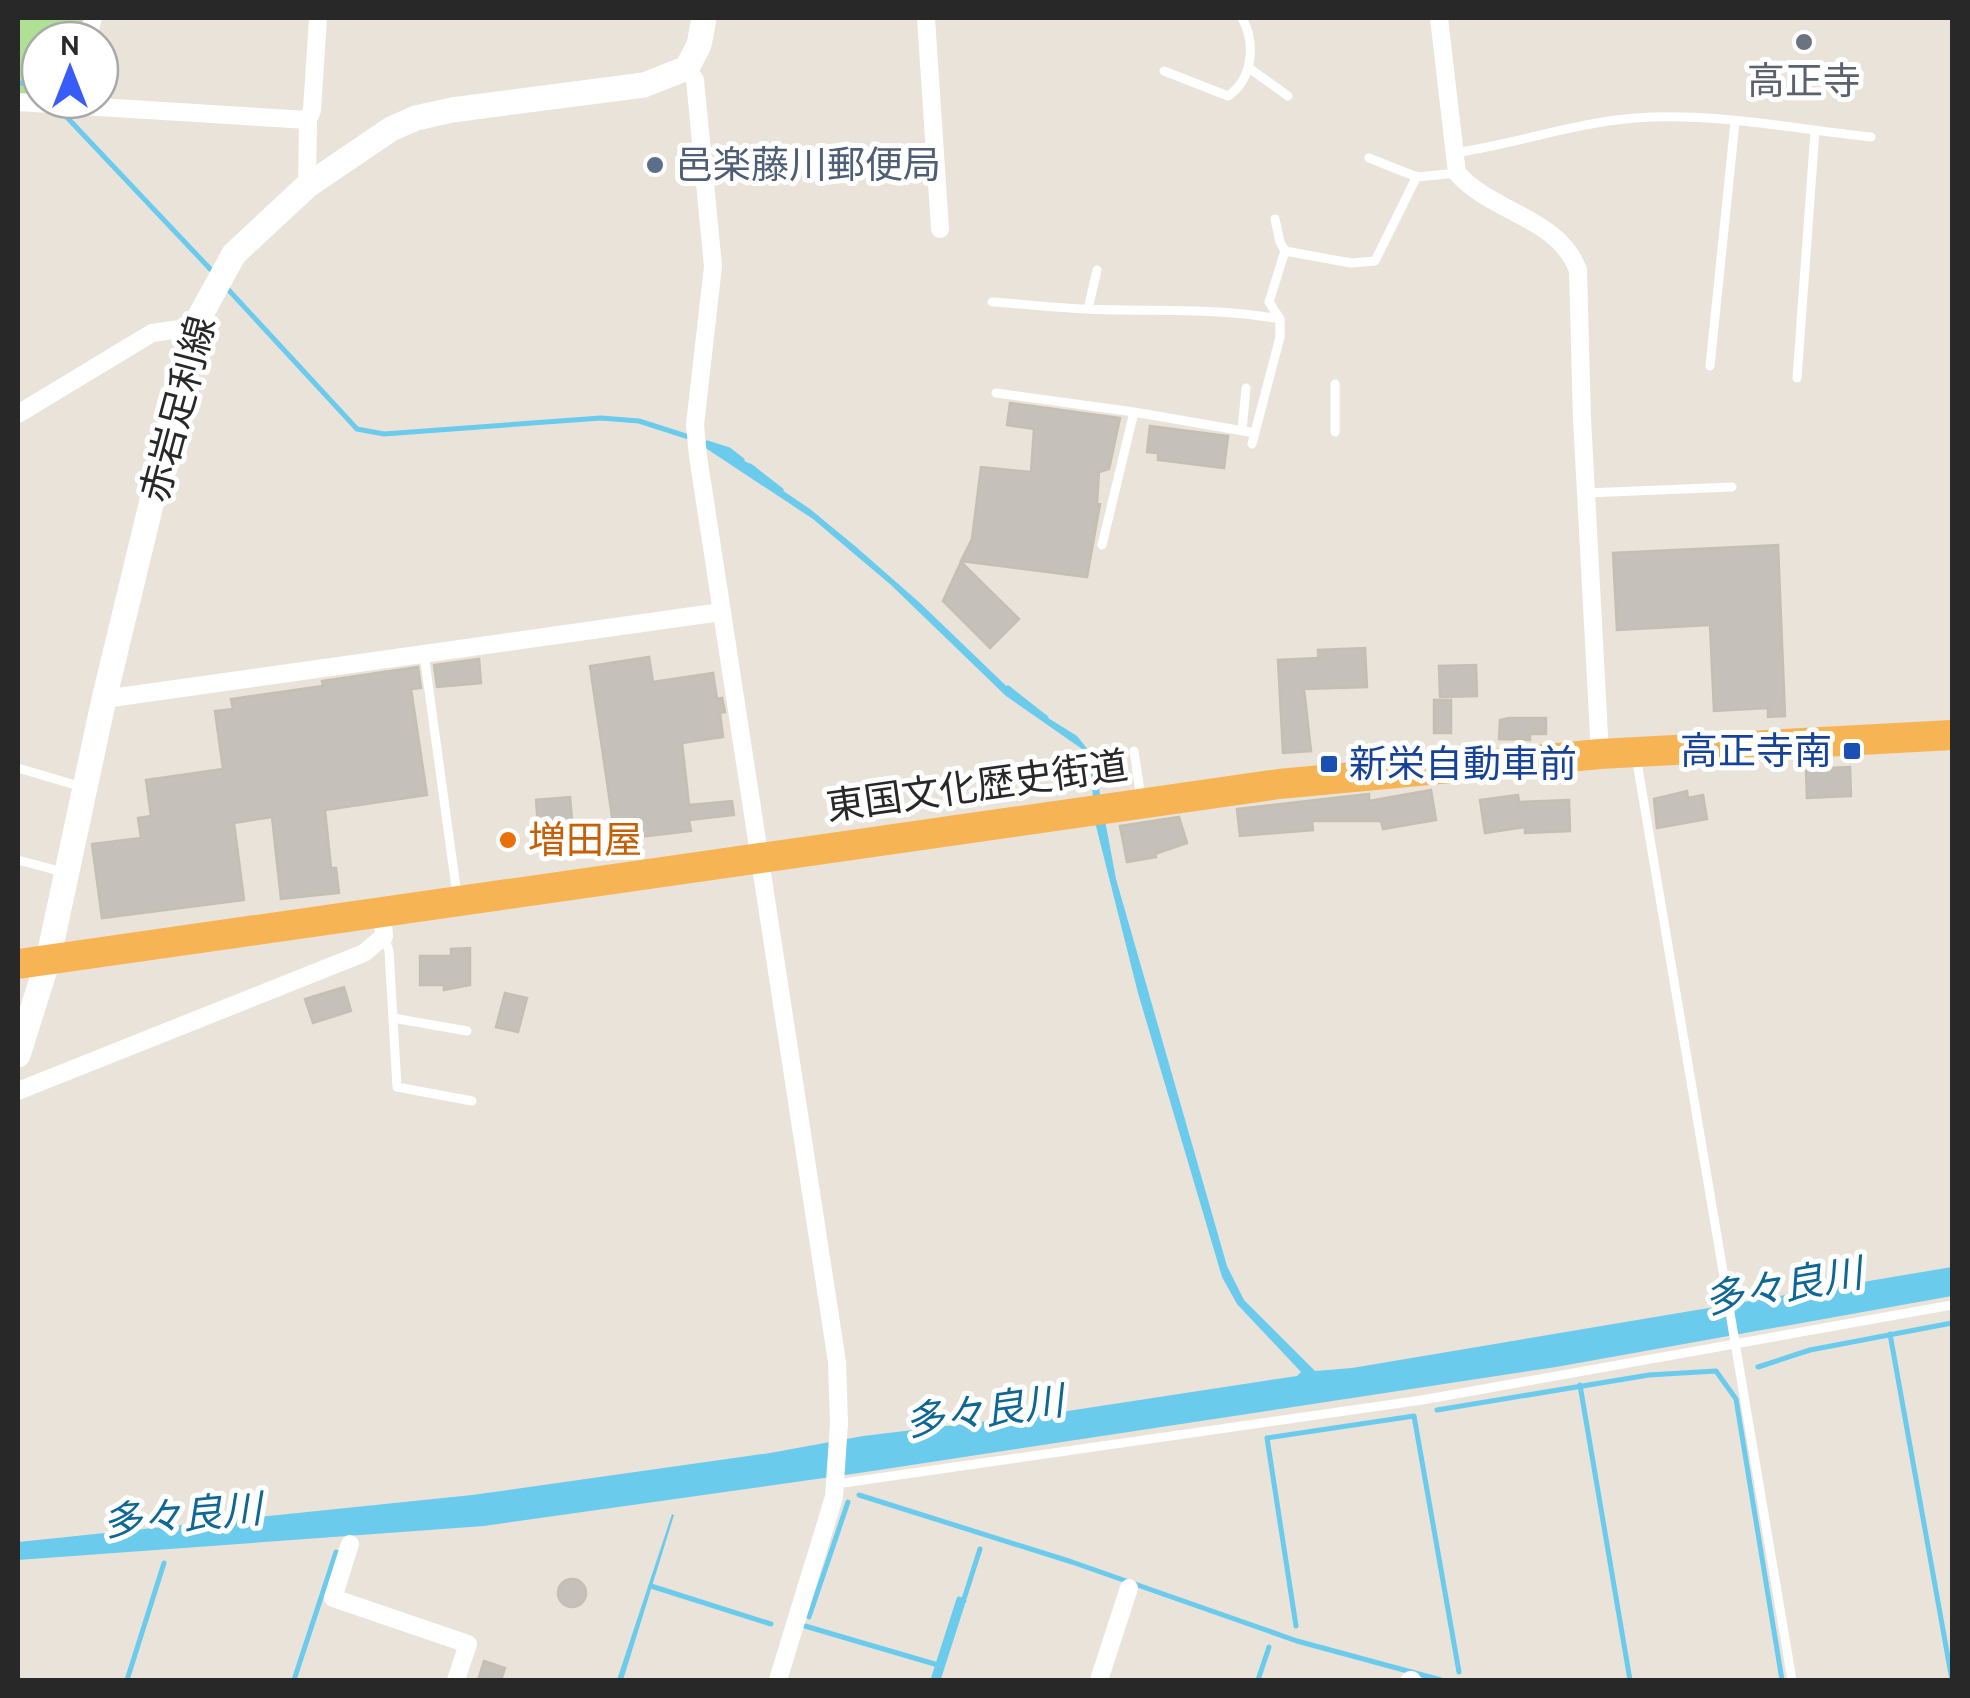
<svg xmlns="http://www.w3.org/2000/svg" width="1970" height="1698" viewBox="0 0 1970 1698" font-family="Cabin,'Noto Sans JP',sans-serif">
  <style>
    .green { fill: #afe195 }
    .water { fill: #6bcbed }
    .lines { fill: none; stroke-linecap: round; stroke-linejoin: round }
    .stream { stroke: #6bcbed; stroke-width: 5 }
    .building { fill: #c5c0b9; stroke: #c5bfb3; stroke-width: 2.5 }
    .service { stroke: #fff; stroke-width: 9 }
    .minor { stroke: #fff; stroke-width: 18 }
    .secondary { stroke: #fff; stroke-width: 25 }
    .trunk { stroke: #f6b455; stroke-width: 30 }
    .worship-dot { fill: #6b7280; stroke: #fff; stroke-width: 4 }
    .service-dot { fill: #5c6f8a; stroke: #fff; stroke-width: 4 }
    .transit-dot { fill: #1a4fb4; stroke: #fff; stroke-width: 4 }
    .food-dot { fill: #e8710a; stroke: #fff; stroke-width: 4 }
    .labels { text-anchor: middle; stroke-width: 10; stroke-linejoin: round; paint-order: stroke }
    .worship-label { font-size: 38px; fill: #5b616d; stroke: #fff }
    .service-label { font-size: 38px; fill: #4e5e75; stroke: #fff; text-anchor: start }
    .street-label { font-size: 38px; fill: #282828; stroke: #fff }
    .transit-label { font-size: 38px; fill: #164399; stroke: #fff; text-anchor: end }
    .food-label { font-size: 38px; fill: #c56008; stroke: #fff; text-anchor: start }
    .water-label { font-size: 40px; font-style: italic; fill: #0e6795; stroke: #fff }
  </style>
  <rect width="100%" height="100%" fill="#eae3d9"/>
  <path class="green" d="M18,18h75l-6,22h-47v60l-22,1z"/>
  <path class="water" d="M704,440l52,27 -2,4 56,38 45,37 65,57 104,100 53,33 16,20 23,123 111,387 17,34 71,71 37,-3 600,-101v29l-396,71 -697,106 -375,53 -466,34v-18l454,-47 298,-42 93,-17 185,-22 249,-38 4,-4 -64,-68 -15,-27 -84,-284 -43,-171 -5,-60 -8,-13 -76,-53 -115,-111 -78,-66 -109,-72z
    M672,1514l2,1 -51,165h-6z"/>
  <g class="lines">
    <path class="stream" d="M18,83l22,2
      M60,110l154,163
      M224,285l133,144 27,5 217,-16 38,3 53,17
      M707,443l22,7 13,10
      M750,466l31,24
      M1008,688l38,30
      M1890,1334l62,346
      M1758,1367l52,-17 142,-27
      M1580,1385l50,295
      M1437,1410l212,-35 67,-4 20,28 46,281
      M859,1495l213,67 225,79 144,39
      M651,1586l120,38
      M809,1617l39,-115
      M805,1626l133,39
      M1296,1626l-29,-188 147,-22 45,256
      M127,1680l37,-117
      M294,1680l42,-128
      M933,1680l26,-81 5,2
      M938,1680l42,-131
      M1258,1680l11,-33"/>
  </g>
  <path class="building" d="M1010,403l110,15 -11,51 -10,3 -2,31 3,1 -13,73 -126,-16 11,-22 9,-72 50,5 3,-43 -27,-4z
    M1150,426l78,10 -4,32 -66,-8v-7l-11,-1z
    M1778,545l7,171 -17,1v-9l-54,3 -4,-86 -93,5 -4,-77z
    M961,562l58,57 -29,29 -47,-47z
    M1365,648l2,39 -63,2 7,62 -28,2 -5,-93 40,-2v-8z
    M649,657l4,25 60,-9 4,26 5,-1 3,14 -5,1 3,24 -41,6 7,62 43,-4 2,14 -45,5 2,11 -69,8 1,15 -18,1 -2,-31 10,-1 -23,-157z
    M479,659l2,24 -44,4 -3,-22z
    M1476,665l1,31 -37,1 -1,-31z
    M418,667l3,21 -10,1 16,106 -102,15 6,58h5l3,25 -58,6 -9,-82 -38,6 10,77 -142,18 -10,-74 49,-6 -3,-20 13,-2 -5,-36 77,-11 -8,-58 18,-2 -2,-10 92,-13 -1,-5z
    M1434,700h17v33h-17z
    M1509,718h37v16h-16v6l-31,-1 1,-19z
    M1120,749l8,30 -17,5 -8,-30z
    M1850,767l1,29 -44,2 -1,-29z
    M1431,790l5,30 -53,9 -2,-8h-69l1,9 -73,6 -3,-27 132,-15v7z
    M1687,791l1,7 15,-3 4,24 -50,9 -3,-29z
    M1518,795l1,7 50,-2 1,31 -45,2v-6l-40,6 -5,-33z
    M570,797l2,23 -34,4 -2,-24z
    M1179,817l8,26 -32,11 1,3 -29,5 -7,-36z
    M470,948v37l-26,5v-5h-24v-29h31v-7z
    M344,987l7,24 -38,12 -8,-24z
    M505,993l22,5 -9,34 -22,-5z
    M558 1593a14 14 0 1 1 28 0a14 14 0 1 1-28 0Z
    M484,1661l21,7 -4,12h-23z"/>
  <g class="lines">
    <path class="service" d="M1249,68l39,28
      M1164,71l64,25c25,-17 28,-53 14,-78
      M1454,153c61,-9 119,-30 181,-35 77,-6 159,11 236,19
      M1369,158l48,19 40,-4
      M704,165l26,-4 206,4
      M1275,219l5,23 5,9
      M992,302c32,2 63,6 94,7 66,3 129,-2 194,10
      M1088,309l9,-39
      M1710,366l25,-244
      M1797,378l18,-247
      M1335,384v48
      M996,393l138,19 121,21
      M1242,431l4,-43
      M1252,444l28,-107v-18l-11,-17 16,-51 66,12 24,-2 42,-85
      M1586,493l146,-6
      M1102,545l32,-133
      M424,654l33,241
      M1134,751l7,47
      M1636,756l156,924
      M18,768l64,19
      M18,860l45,12
      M384,936l5,15 8,136 75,14
      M393,1018l74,13
      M836,1484l586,-84 530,-95"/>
    <path class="minor" d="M926,18l14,211
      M1439,18l18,155c35,40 101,44 121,97l4,149 18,335
      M87,40l6,-22
      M687,68l8,12 18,186 -18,159 3,31 139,906 2,61 -5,74 -56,183
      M18,102l290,18
      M307,186l1,-66 4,-10 6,-92
      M18,414l134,-81 42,-6
      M104,699l617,-87
      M18,1091l346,-138 20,-17 -2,-25
      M350,1544l-17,54 135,46 -12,36
      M1099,1680l30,-92
      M1410,1680h2"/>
    <path class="secondary" d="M18,1055l30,-95 56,-261 90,-372 40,-73 73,-68 84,-57 25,-11 36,-8 192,-25 43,-17 12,-23 5,-27"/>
    <path class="trunk" d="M18,964l1261,-180 321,-30 352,-19"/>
  </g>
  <circle class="worship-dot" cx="1804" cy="42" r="10"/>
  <circle class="service-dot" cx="655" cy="165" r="10"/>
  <g class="transit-dot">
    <rect x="1842" y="741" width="20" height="20" rx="5"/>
    <rect x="1319" y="754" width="20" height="20" rx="5"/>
  </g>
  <circle class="food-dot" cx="508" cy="840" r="10"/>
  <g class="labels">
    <g class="worship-label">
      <text x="1804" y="94">高正寺</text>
    </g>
    <g class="service-label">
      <text x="675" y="178">邑楽藤川郵便局</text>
    </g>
    <g class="street-label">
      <text transform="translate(178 409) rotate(-75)" y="13">赤岩足利線</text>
      <text transform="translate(977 786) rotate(-8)" y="13">東国文化歴史街道</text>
    </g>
    <g class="transit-label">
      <text x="1832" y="764">高正寺南</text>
      <text x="1349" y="777" text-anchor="start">新栄自動車前</text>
    </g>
    <g class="food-label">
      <text x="528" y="853">増田屋</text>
    </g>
    <g class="water-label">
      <text transform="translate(1783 1286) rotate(-10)" y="14">多々良川</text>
      <text transform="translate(984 1411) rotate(-8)" y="14">多々良川</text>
      <text transform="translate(182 1515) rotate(-5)" y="14">多々良川</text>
    </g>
  </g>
  <rect width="1970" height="1698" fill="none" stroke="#282828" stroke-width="40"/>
  <g transform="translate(70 70)"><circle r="48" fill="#ffffff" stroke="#a9a9a9" stroke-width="2.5"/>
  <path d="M0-8L18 38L0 25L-18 38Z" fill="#385cf8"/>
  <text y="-15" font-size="28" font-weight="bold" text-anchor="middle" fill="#282828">N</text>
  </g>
</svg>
